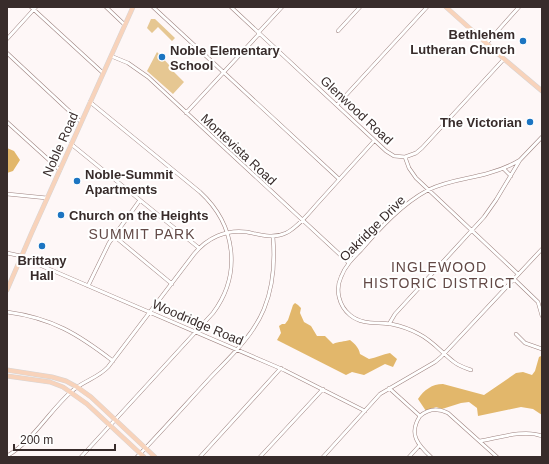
<svg xmlns="http://www.w3.org/2000/svg" width="549" height="464" viewBox="0 0 549 464" font-family="Helvetica,sans-serif">
  <style>
    .green { fill: #e6c792 }
    .forest { fill: #e2b76b }
    .lines { fill: none; stroke-linecap: round; stroke-linejoin: round }
    .minor-casing { stroke: #9d827f; stroke-width: 4 }
    .major-casing { stroke: #d7d5d5; stroke-width: 5 }
    .minor { stroke: #fff; stroke-width: 3 }
    .major { stroke: #f8d3bb; stroke-width: 4 }
    .poi-dot { fill: #1c75c2; stroke: #fff; stroke-width: 1.5 }
    .labels { text-anchor: middle; stroke-width: 4; stroke-linejoin: round; paint-order: stroke }
    .poi-label { font-size: 13px; font-weight: bold; fill: #382c2b; stroke: #fff; text-anchor: start }
    .street-label { font-size: 13px; fill: #382c2b; stroke: #fff }
    .neighbourhood-label { font-size: 14px; letter-spacing: 1px; fill: #624946; stroke: #fff }
  </style>
  <rect width="100%" height="100%" fill="#fef7f7"/>
  <path class="green" d="M151,19h4l20,19 -3,3 -14,-14 -6,6 -5,-5z
    M157,52l15,16 -1,1 13,13 -11,12 -26,-23z"/>
  <path class="forest" d="M7,148l7,3 6,9 -7,11 -6,2z
    M295,303l3,2 3,3 -1,5 4,9 7,4 6,10h8l8,8c6,-3 11,-2 17,-4 5,4 9,8 10,14l9,5c7,-1 14,-5 21,-6l7,6 -4,8 -8,-3 -21,11 -12,-3 -6,3 -69,-35 4,-7 -2,-7 3,-2h3l3,-4 5,-15z
    M541,356l1,59 -9,-6 -12,-2 -43,9 -1,-8 -8,-6 -8,1 -19,6 -6,-2 -10,4 -8,-12c6,-9 14,-15 25,-15l41,11 32,-22 7,-1 9,3 3,-4 4,-14z"/>
  <g class="lines">
    <defs>
      <path id="minor" d="M31,7l72,66
        M106,7l19,18
        M153,7l186,172
        M231,7l155,144 8,5 11,1 4,11 7,10 102,96
        M338,31l22,-24
        M258,33l24,-26
        M7,39l29,-32
        M486,44l33,-37
        M7,53l74,69
        M111,56l17,7 20,14 201,186
        M337,105l90,-98
        M186,113l73,-79
        M7,122l53,48
        M71,144l128,104
        M405,157l11,-4 6,-5 82,-89
        M504,169l7,7
        M7,194l40,4
        M114,236l58,48
        M7,253l14,3
        M21,257l263,113 81,41
        M514,279l24,23 4,14
        M88,286l21,-43 31,-43
        M7,312c45,6 71,22 106,49
        M389,324l6,-10 89,-97 12,-17 24,-40 22,-23
        M516,334l9,9 17,6
        M471,370c-6,-2 -12,-4 -17,-8 -12,-9 -21,-21 -35,-28 -9,-5 -18,-8 -28,-10 -15,-2 -29,1 -41,-9 -11,-9 -15,-25 -9,-38 4,-11 12,-19 20,-27 19,-22 41,-46 67,-60 20,-10 41,-11 61,-17 11,-3 21,-7 31,-13
        M389,388l31,28c8,-7 18,-8 28,-3l49,44
        M420,416c-12,18 -2,29 11,41
        M480,441c18,-3 44,-12 62,-5
        M7,456c26,-15 43,-46 65,-65 11,-10 26,-13 36,-24l86,-113c13,-16 32,-25 53,-22 14,3 26,7 39,1 12,-6 22,-19 31,-29 19,-21 38,-42 57,-63
        M81,457l132,-144c29,-39 23,-88 -13,-121l-110,-90
        M137,457c25,-26 49,-53 73,-79 20,-21 43,-42 54,-69 10,-24 11,-48 9,-72
        M200,457l81,-89
        M260,457l63,-68
        M323,457l57,-63 55,-32 6,-5 101,-108
        M409,457l10,-11"/>
      <path id="major" d="M446,7l58,52 38,32
        M7,290l25,-58 101,-225
        M7,370l45,7 14,4 11,6 14,10 64,60
        M7,376l43,6 13,5 24,17 57,53"/>
    </defs>
    <use href="#minor" class="minor-casing"/>
    <use href="#major" class="major-casing"/>
    <use href="#minor" class="minor"/>
    <use href="#major" class="major"/>
  </g>
  <g class="poi-dot">
    <circle cx="523" cy="41" r="4"/>
    <circle cx="162" cy="57" r="4"/>
    <circle cx="530" cy="122" r="4"/>
    <circle cx="77" cy="181" r="4"/>
    <circle cx="61" cy="215" r="4"/>
    <circle cx="42" cy="246" r="4"/>
  </g>
  <g class="labels">
    <g class="poi-label">
      <text x="515" y="39" text-anchor="end">Bethlehem<tspan x="515" dy="15">Lutheran Church</tspan></text>
      <text x="170" y="55">Noble Elementary<tspan x="170" dy="15">School</tspan></text>
      <text x="522" y="127" text-anchor="end">The Victorian</text>
      <text x="85" y="179">Noble-Summit<tspan x="85" dy="15">Apartments</tspan></text>
      <text x="69" y="220">Church on the Heights</text>
      <text x="42" y="265" text-anchor="middle">Brittany<tspan x="42" dy="15">Hall</tspan></text>
    </g>
    <g class="street-label">
      <text transform="translate(357 110) rotate(43)" y="5">Glenwood Road</text>
      <text transform="translate(60 144) rotate(-66)" y="5">Noble Road</text>
      <text transform="translate(239 149) rotate(43)" y="5">Montevista Road</text>
      <text transform="translate(372 228) rotate(-45)" y="5">Oakridge Drive</text>
      <text transform="translate(198 322) rotate(23)" y="5">Woodridge Road</text>
    </g>
    <g class="neighbourhood-label">
      <text x="142" y="239">SUMMIT PARK</text>
      <text x="439" y="272">INGLEWOOD<tspan x="439" dy="16">HISTORIC DISTRICT</tspan></text>
    </g>
  </g>
  <rect width="549" height="464" fill="none" stroke="#382c2b" stroke-width="16"/>
  <path d="M14 444v6h101v-6" fill="none" stroke="#382c2b" stroke-width="2"/>
  <text x="20" y="444" font-size="12" fill="#382c2b" stroke="#ffffff" stroke-width="3" paint-order="stroke">200 m</text>
</svg>
